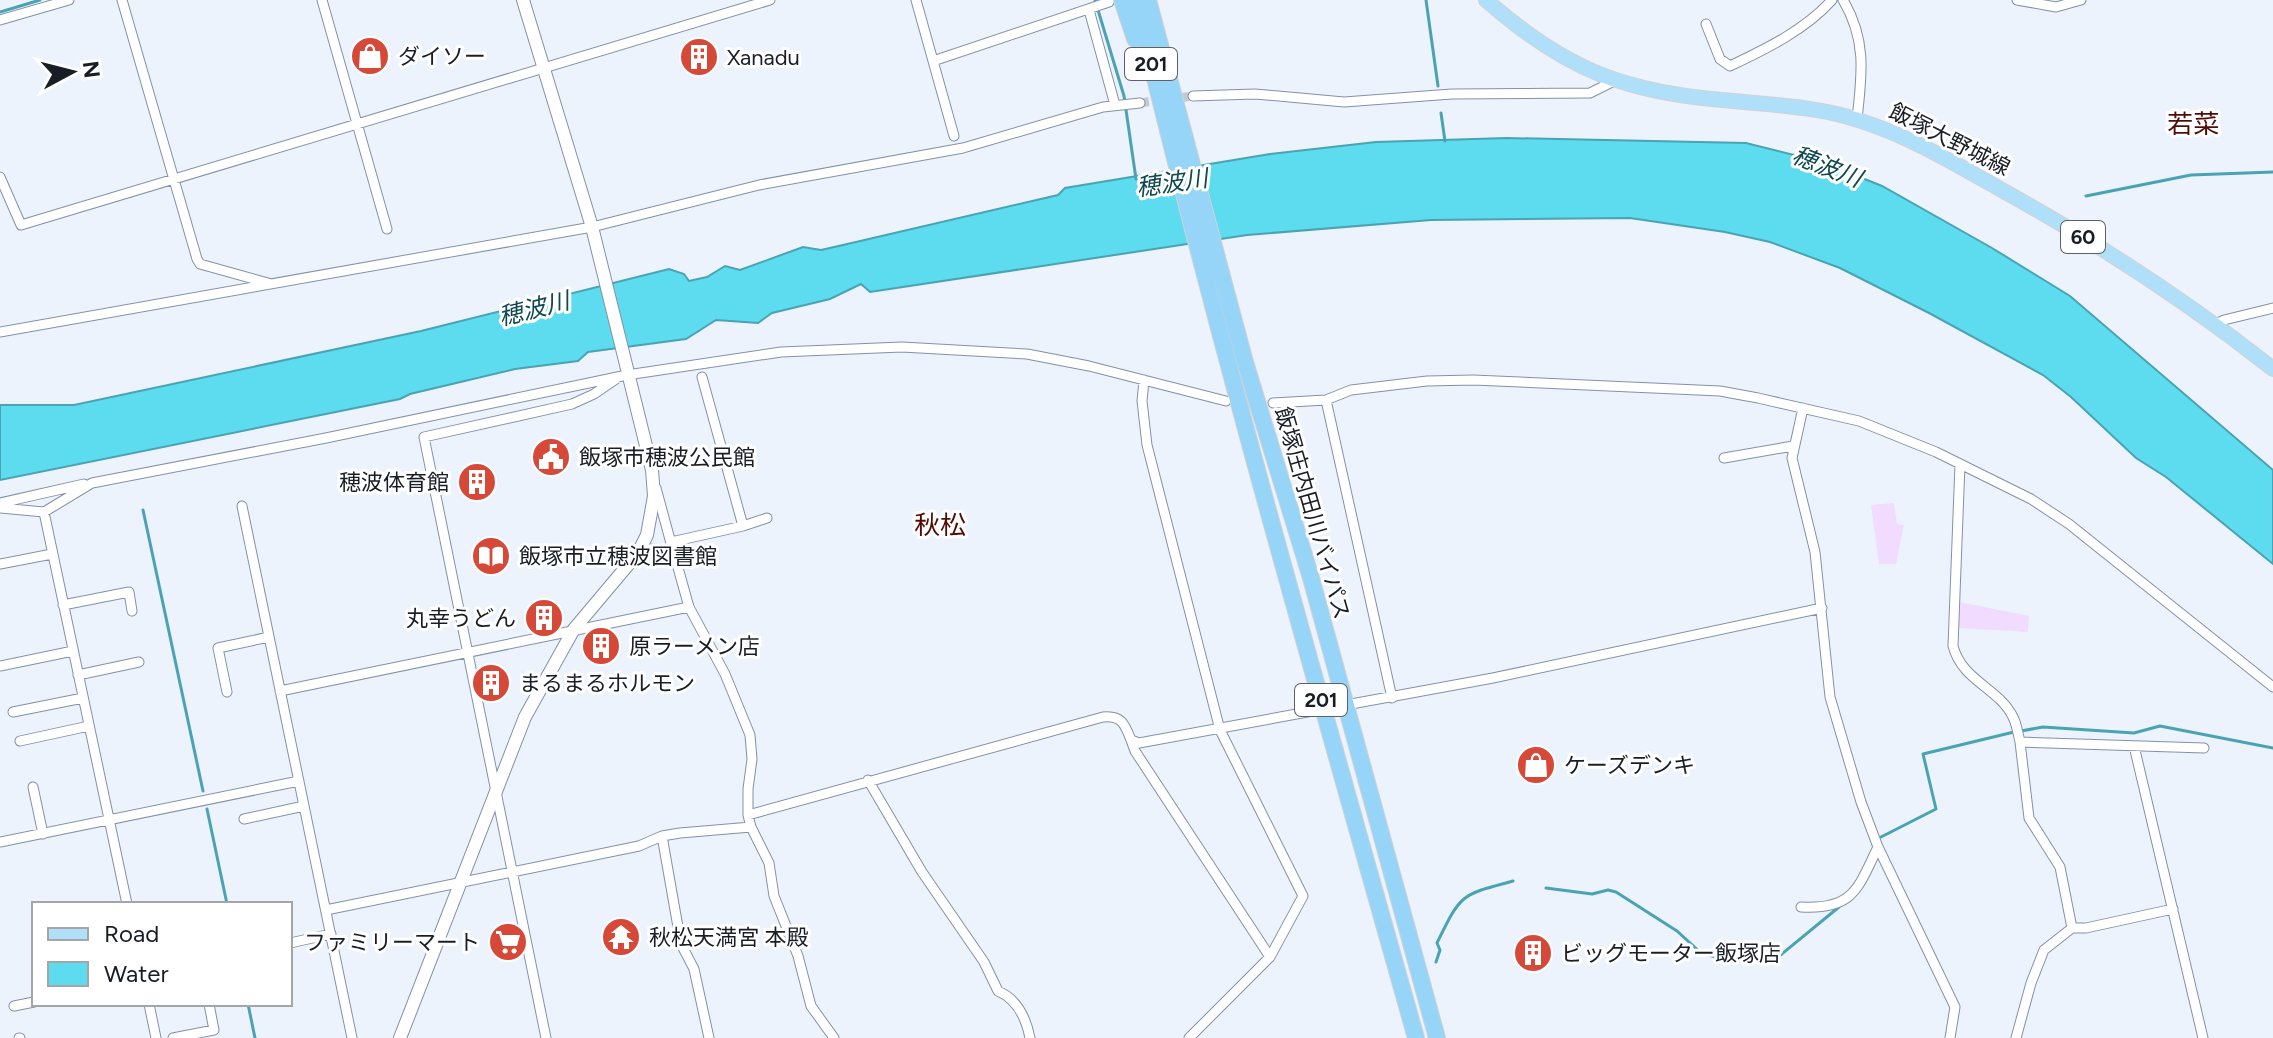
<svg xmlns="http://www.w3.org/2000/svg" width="2273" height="1038" viewBox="0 0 2273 1038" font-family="Figtree,'Noto Sans JP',sans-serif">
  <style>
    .green { fill: #f1dbff }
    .water { fill: #5edcef; stroke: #49a3b3; stroke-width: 2 }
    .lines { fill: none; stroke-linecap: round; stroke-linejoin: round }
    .stream { stroke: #49a3b3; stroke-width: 3 }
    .minor-tunnel { stroke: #c3c8d2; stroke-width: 9; stroke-dasharray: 9 4.5; stroke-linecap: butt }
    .minor-casing { stroke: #8391a6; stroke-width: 11 }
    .tertiary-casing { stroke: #8391a6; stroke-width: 14 }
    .primary-casing { stroke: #d1d2d4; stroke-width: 16 }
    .trunk-casing { stroke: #d1d2d4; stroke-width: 18 }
    .minor { stroke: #fff; stroke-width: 9 }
    .tertiary { stroke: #fff; stroke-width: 12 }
    .primary { stroke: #b0dffa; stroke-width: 14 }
    .trunk { stroke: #96d4f8; stroke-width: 16 }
    .labels { text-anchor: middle; stroke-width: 6; stroke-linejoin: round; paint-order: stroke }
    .shield { fill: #fff; stroke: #5e6267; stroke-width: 2 }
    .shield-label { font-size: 20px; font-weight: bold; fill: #191e26 }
    .poi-label { font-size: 22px; fill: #191e26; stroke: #fff; text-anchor: start }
    .street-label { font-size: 22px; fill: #191e26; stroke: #fff }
    .water-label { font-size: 24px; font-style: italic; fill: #0f4850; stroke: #fff }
    .quarter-label { font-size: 26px; fill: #500c06; stroke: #fff }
  </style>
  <rect width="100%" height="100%" fill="#edf3fd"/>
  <path class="green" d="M1894,503l3,21 7,1 -8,39h-17l-8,-59z
    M1959,602l70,14 -1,16 -70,-4z"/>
  <path class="water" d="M1507,138l239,5 76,19 60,24 110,62 78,48 203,174v94l-107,-87 -30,-19 -65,-61 -28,-22 -114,-62 -89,-45 -70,-26 -45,-10 -95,-14 -199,2 -184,15 -377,57 -9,-8 -31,15 -58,14 -14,10 -42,-3 -30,19 -98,13 -10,9 -63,8 -105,25 -10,5 -400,81v-75h74l347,-74 248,-62 15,5 5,7 18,-4 18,-11 15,4 63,-23 18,3 22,-5 215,-50 7,-7 205,-34 106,-12z"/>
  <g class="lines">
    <path class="stream" d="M1095,0l29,96 12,83
      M1426,0l12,86
      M0,12l40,-12
      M1441,113l4,28
      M2086,196l105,-21 82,-3
      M143,510l60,281
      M2021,731l22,-4 91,6 26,-7 113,22
      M207,809l20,95
      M1881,837l55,-28 -13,-55 91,-22
      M1546,888l46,6 16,-4 8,2 61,39 24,22 26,7 41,2 9,-4 62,-51
      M1436,962l4,-12 -3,-7c24,-49 23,-48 76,-62
      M248,1004l7,34"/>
    <path class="minor-tunnel" d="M1140,103l53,-7"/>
    <defs>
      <path id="minor" d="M122,0l75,259 3,5 68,19
        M322,0l65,229
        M916,0l38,136
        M1843,0c24,40 19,75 14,119
        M2017,0l39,7 25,-7
        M1089,10l26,95
        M0,20l69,-20
        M1706,24l14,35 10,7c36,-17 75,-36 102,-66
        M933,61l176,-59
        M1193,96l62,-2 89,8 108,-8 138,-1 24,-12
        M0,177l21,48 749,-225
        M2216,324l8,-4 49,-12
        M0,332l592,-105 167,-42 204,-37 140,-41 37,-4
        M702,377l41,149
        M1144,380l-2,21 5,44 73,285 83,166 -33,61 -81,81
        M1326,400l66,298
        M1273,403l53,-3 25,-10 76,-9 46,-1 247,11 38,7 101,23 77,31 95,47 38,25 204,163
        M1803,408l-11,50 23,94 15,145 31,105 17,45 77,160 -5,31
        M1724,458l69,-12
        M1960,464l-7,182c9,35 46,42 60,71 4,8 5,17 7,25
        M656,488l16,59
        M0,503l84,-19
        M242,506l110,532
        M0,508l44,4 48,-29 234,-45 301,-63 154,-23 121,-5 125,7 62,12 137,35
        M44,512l83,392
        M671,542l72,-16 24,-8
        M638,553l11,-4 24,1 16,57 36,67 25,61 2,24 -4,30v26l3,12 18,36 5,33 24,60 13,50 23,32
        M0,564l52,-10
        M63,605l66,-13 3,19
        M0,666l73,-15
        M78,675l61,-13
        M280,691l409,-84
        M227,692l-9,-44 51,-11
        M13,712l70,-14
        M1131,740l4,11 135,206
        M20,741l69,-15
        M2134,746l69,292
        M868,780l54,92 62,90 14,29c19,8 28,27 32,47
        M33,787l10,47
        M748,815l355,-98c19,-2 22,8 28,23l8,3 354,-65 329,-70
        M244,819l60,-13
        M662,836l19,108 13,25 15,69
        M0,842l299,-61
        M1801,907c53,3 57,-19 77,-60
        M326,910l313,-64 23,-10 18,-3 71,-6
        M2072,928h14l87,-19
        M290,943l41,-9
        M149,1004l7,34
        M14,1006l20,-4
        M19,1038h1
        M173,1038l41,-8 -5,-26
        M546,1038l-122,-601 148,-33 22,-10 22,-15
        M2016,1038l15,-55 13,-33 28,-22 -12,-61 -31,-49 -9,-76 184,6"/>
      <path id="tertiary" d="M400,1038l125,-321 49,-88 64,-76 9,-18 7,-39 -2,-26 -60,-243 -69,-227"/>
      <path id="primary" d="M1486,0c82,72 139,92 247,101 42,4 85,6 125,19 51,16 96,43 142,69 96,53 187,112 273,180"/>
      <path id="trunk" d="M1122,0l13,39
        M1136,0c83,348 183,693 280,1038
        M1148,0l97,362 66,216 126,460"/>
    </defs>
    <use href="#minor" class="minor-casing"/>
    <use href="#tertiary" class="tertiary-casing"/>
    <use href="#primary" class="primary-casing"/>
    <use href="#trunk" class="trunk-casing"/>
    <use href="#minor" class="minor"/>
    <use href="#tertiary" class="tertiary"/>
    <use href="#primary" class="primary"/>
    <use href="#trunk" class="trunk"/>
  </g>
  <defs>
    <symbol id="shop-disc" viewBox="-11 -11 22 22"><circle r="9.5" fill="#d64938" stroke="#fff"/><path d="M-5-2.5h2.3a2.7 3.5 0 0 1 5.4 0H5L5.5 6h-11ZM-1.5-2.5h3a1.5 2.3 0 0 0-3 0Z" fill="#fff"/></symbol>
    <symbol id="building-disc" viewBox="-11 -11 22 22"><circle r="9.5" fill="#d64938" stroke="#fff"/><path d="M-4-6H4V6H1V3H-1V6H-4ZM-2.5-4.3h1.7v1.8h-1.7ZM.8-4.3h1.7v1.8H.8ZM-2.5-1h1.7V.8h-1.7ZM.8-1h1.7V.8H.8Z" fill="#fff"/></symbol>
    <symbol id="civic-disc" viewBox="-11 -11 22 22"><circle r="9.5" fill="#d64938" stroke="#fff"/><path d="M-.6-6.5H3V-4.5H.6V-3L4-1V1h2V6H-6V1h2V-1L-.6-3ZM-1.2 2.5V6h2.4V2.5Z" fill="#fff"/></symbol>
    <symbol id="library-disc" viewBox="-11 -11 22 22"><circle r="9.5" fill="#d64938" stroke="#fff"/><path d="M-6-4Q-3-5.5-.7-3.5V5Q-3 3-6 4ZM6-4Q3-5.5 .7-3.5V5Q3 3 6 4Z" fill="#fff"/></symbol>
    <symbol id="temple-disc" viewBox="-11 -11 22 22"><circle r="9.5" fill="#d64938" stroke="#fff"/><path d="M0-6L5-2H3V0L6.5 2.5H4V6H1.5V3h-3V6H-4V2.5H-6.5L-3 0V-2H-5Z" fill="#fff"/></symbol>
    <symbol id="supermarket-disc" viewBox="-11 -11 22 22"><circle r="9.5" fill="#d64938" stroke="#fff"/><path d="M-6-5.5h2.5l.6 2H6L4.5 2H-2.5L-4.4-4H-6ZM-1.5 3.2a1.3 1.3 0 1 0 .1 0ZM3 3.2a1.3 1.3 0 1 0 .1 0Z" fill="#fff"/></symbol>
  </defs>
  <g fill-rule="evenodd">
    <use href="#shop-disc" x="348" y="34" width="44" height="44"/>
    <use href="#building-disc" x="677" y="35" width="44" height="44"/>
    <use href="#civic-disc" x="529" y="435" width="44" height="44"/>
    <use href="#building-disc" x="455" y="460" width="44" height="44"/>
    <use href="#library-disc" x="469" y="534" width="44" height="44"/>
    <use href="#building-disc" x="522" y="596" width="44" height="44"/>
    <use href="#building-disc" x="579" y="624" width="44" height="44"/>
    <use href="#building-disc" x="469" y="661" width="44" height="44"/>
    <use href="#shop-disc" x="1514" y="743" width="44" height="44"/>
    <use href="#temple-disc" x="599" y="915" width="44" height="44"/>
    <use href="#supermarket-disc" x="486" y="920" width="44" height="44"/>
    <use href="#building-disc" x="1511" y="931" width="44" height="44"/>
  </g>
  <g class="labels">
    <g class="shield">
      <rect x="1125" y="48" width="52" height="32" rx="6"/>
      <rect x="2061" y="221" width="44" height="32" rx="6"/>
      <rect x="1295" y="684" width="52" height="32" rx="6"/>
    </g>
    <g class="shield-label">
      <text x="1151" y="71">201</text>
      <text x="2083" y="244">60</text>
      <text x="1321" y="707">201</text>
    </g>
    <g class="poi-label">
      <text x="398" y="64">ダイソー</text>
      <text x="727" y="65">Xanadu</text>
      <text x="579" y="465">飯塚市穂波公民館</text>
      <text x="449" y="490" text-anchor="end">穂波体育館</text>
      <text x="519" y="564">飯塚市立穂波図書館</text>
      <text x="516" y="626" text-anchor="end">丸幸うどん</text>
      <text x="629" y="654">原ラーメン店</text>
      <text x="519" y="691">まるまるホルモン</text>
      <text x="1564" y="773">ケーズデンキ</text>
      <text x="649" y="945">秋松天満宮 本殿</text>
      <text x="480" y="950" text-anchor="end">ファミリーマート</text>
      <text x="1561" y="961">ビッグモーター飯塚店</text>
    </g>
    <g class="street-label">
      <text transform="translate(1950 139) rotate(27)" y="8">飯塚大野城線</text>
      <text transform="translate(1313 513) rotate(74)" y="8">飯塚庄内田川バイパス</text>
    </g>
    <g class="water-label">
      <text transform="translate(1827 167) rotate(21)" y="8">穂波川</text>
      <text transform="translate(1172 183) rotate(-8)" y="8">穂波川</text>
      <text transform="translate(534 309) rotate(-14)" y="8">穂波川</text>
    </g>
    <g class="quarter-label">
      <text x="2193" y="133">若菜</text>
      <text x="940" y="534">秋松</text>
    </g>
  </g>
  <rect x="32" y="902" width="260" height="104" fill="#ffffff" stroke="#a3a5a8" stroke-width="2"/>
  <rect x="48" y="928" width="40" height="12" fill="#b0dffa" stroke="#a3a5a8" stroke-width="2"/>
  <text x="104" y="942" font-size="24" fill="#191e26">Road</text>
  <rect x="48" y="962" width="40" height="24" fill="#5edcef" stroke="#a3a5a8" stroke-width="2"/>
  <text x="104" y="982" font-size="24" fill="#191e26">Water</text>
  <g transform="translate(72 72) rotate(83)" stroke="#ffffff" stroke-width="6" paint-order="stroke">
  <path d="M0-6L14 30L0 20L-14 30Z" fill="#191e26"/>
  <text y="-12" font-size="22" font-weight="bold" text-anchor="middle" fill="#191e26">N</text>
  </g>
</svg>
